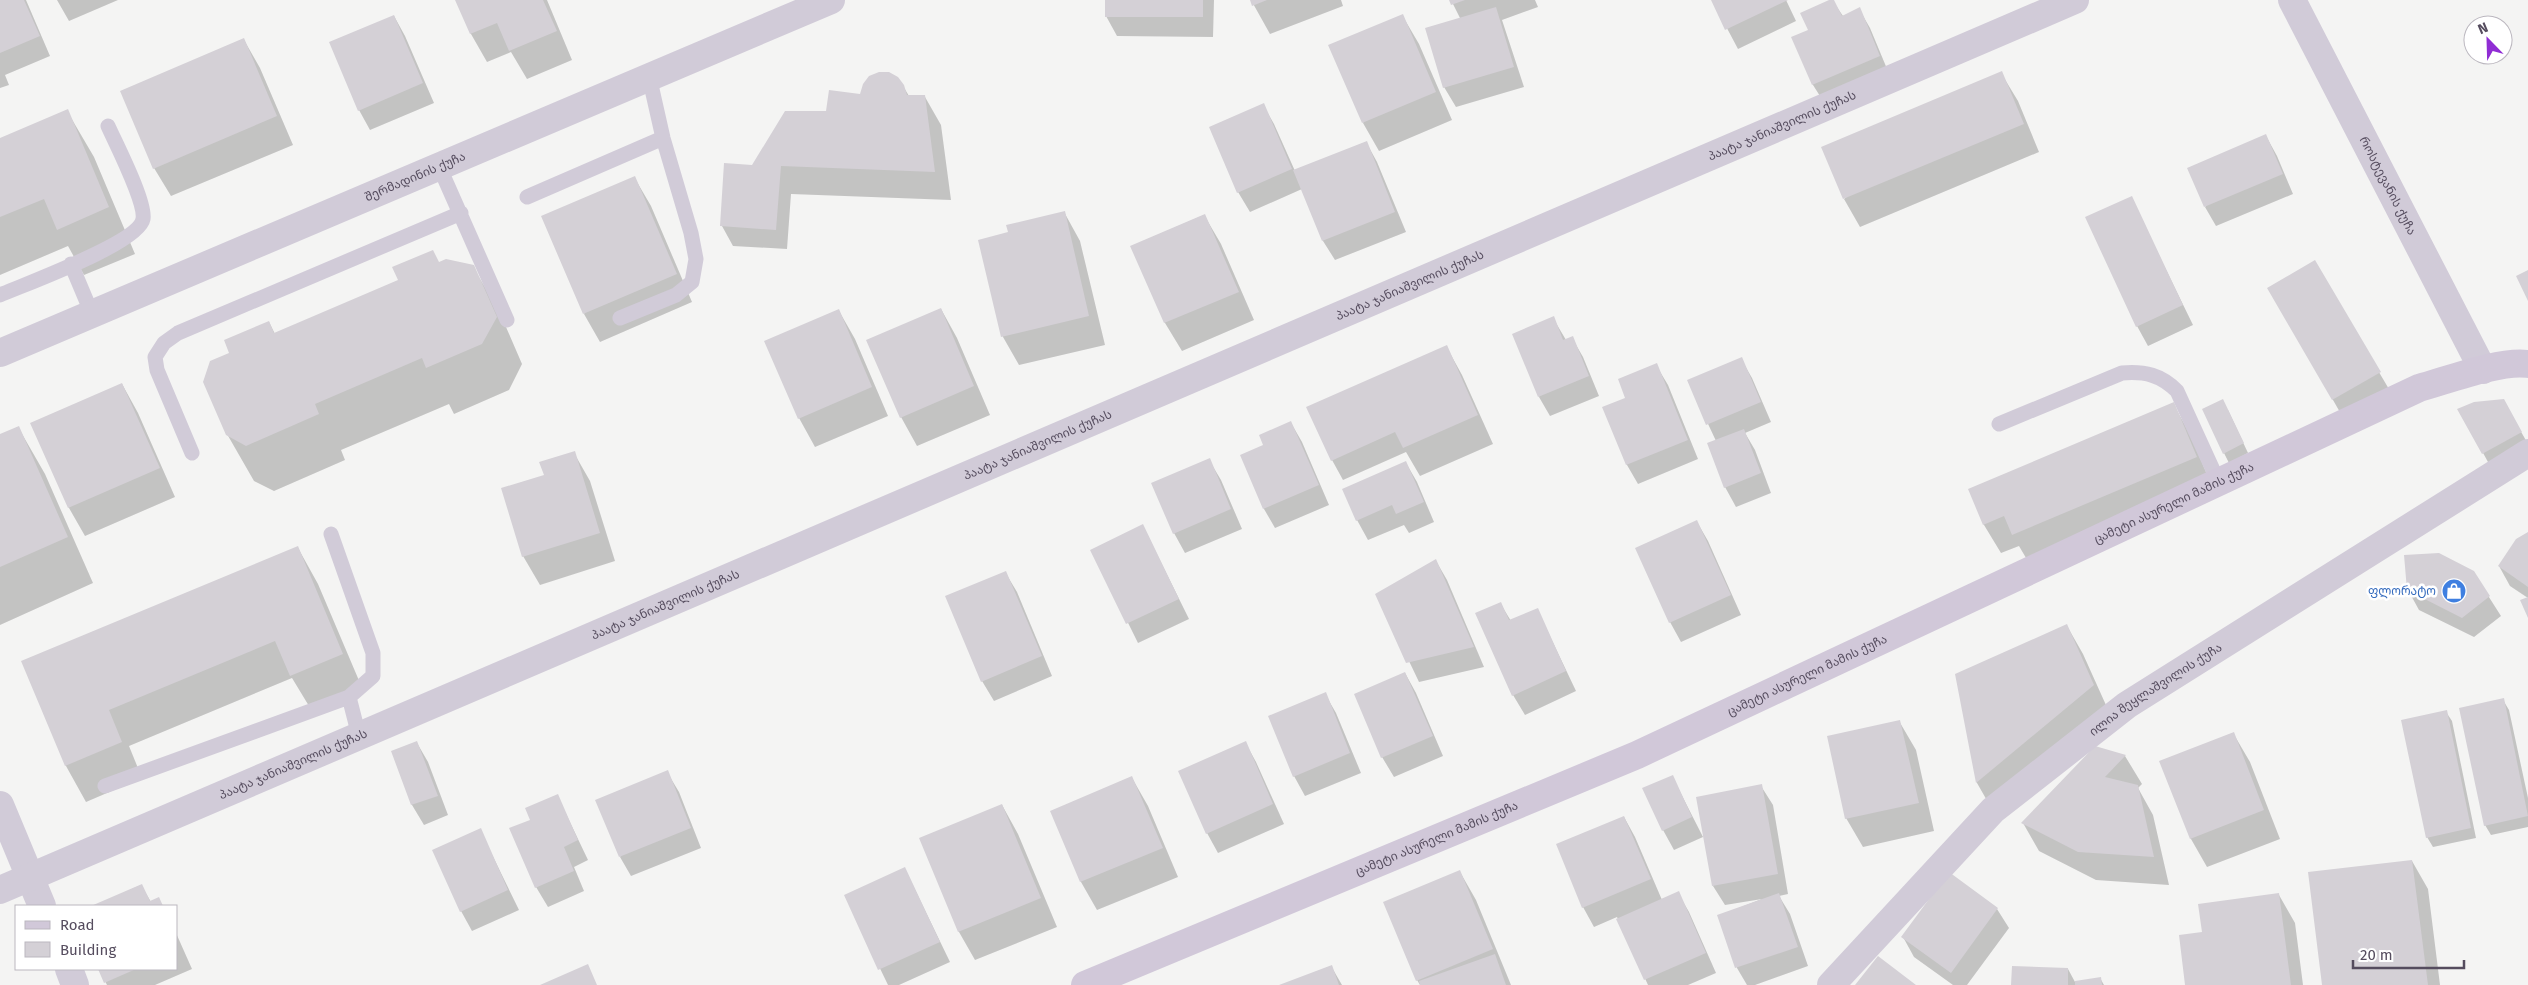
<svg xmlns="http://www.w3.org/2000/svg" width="2528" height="985" viewBox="0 0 2528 985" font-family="'Fira Sans','Noto Sans Georgian',sans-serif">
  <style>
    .shadow { fill: #0003 }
    .building { fill: #d4d0d6 }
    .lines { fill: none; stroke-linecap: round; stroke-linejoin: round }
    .lane { stroke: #d1cbd8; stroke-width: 15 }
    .street { stroke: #d1cbd8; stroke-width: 28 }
    .secondary { stroke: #d1c8d9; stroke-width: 28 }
    .labels { text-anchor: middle; stroke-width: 5; stroke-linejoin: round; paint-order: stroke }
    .street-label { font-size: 12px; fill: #554c5e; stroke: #fff }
    .shop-label { font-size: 12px; fill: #366cbe; stroke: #fff; text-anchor: end }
  </style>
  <rect width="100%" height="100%" fill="#f4f4f3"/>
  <path class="shadow" d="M0,0h26l24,56 -45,19 4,10 -9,3z
    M57,0h61l-49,21z
    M457,0h90l25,60 -45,19 -16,-27 -24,10 -16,-28z
    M1106,0h108l-1,37 -96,-1 -11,-20z
    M1251,0h90l2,6 -73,28z
    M1451,0h84l3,7 -36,13 22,67 -68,20 -12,-20 16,-69z
    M1712,0h74l10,21 -58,28z
    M1832,0l11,16 16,-7 11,19 20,48 -65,28 -12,-19 -20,-47 17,-7z
    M1402,15l17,29 33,76 -73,31 -16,-28z
    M394,16l11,20 29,67 -64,27 -11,-20z
    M244,40l16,28 33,77 -122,51 -17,-28z
    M2001,73l17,28 21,51 -179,75 -16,-28z
    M903,86l6,10 16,1 16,28 10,75 -160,-6 -4,55 -54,-3 -11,-20 31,-60 74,-54 34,-17z
    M1263,105l11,19 21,47 71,-29 11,20 29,70 -71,28 -12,-19 -21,-52 -52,23 -12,-20z
    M67,111l27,46 41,97 -51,21 -16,-29 -68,29v-136z
    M2266,136l11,20 16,38 -77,32 -11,-19z
    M634,177l17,29 41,96 -92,40 -16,-28z
    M2131,198l62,127 -45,21 -11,-20z
    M1064,212l16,29 25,104 -86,20 -16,-28 -23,-96 29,-8z
    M1204,215l17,29 33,76 -72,31 -17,-28 -33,-77z
    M2314,262l82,139 -47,27 -80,-140z
    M440,263l33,4 27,46 22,51 -13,26 -55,24 -5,-10 -108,46 4,10 -71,31 -20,-10 -27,-47 4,-81 38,-31 6,12z
    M941,309l16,29 33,77 -73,31 -16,-29z
    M839,311l16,28 33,77 -73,31 -16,-29z
    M1553,318l13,22 6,-2 11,19 16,39 -49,20 -11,-19z
    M1446,346l16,29 31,69 -73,32 -14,-24 -63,28 -11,-20z
    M1741,359l11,19 19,44 -26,11 10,17 16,43 -35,14 -11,-20 -9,-46 -28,-60z
    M1656,365l12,20 30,74 -60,25 -11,-19 -23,-57 23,-9z
    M122,384l16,29 37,84 -90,39 -16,-28 -37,-84z
    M2503,400l25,44 -34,29 -35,-64z
    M2173,404l16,28 23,54 -183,77 -10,-17 -18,7 -17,-28 -14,-36z
    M2228,410l20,43 -19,10 -5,-10z
    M1291,423l11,19 27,63 -54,23 -11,-19 1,-63z
    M18,427l27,47 48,109 -93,42v-189z
    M574,453l16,28 25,80 -75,24 -17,-29z
    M1209,460l12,20 21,49 -57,24 -11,-20z
    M1406,463l11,19 17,40 -25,11 -5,-8 -36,15 -11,-20z
    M1697,522l11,19 33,74 -60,27 -11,-20z
    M1143,526l46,93 -51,24 -46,-93z
    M2528,533v65l-18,-12 -11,-20z
    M298,548l20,36 45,106 -51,21 -20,-33 -163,68 13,32 -56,24 -20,-36 -43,-104z
    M1436,561l11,19 37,87 -65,15 -42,-88z
    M1005,572l12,20 35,84 -58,25 -12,-20z
    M2473,572l28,44 -27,21 -55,-27 -11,-20z
    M1500,603l11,18 26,-12 39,82 -51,24 -12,-20z
    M2067,626l16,28 27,60 -117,97 -16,-28 -21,-108z
    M1405,673l11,20 27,63 -49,21 -12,-20z
    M1325,694l11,19 25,60 -56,23 -11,-20z
    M2503,700l6,10 19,88v29l-37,8 -6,-10z
    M2446,712l6,9 24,117 -43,9 -6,-10z
    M1899,721l17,29 18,81 -71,16 -17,-29z
    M2233,733l17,29 30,77 -73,28 -16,-28 -30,-77z
    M1245,742l11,20 28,62 -66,29 -11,-20z
    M417,743l11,19 20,53 -24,10 -12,-20 -20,-53z
    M2095,748l30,8 17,28 -4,4 15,27 16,70 -73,-5 -57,-29 -16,-28z
    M667,772l12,20 22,56 -70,28 -11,-19z
    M1672,776l31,61 -29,13 -11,-20z
    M1132,778l16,28 30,71 -81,33 -16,-28 -29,-70z
    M1761,786l12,19 15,89 -9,2 11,18 18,52 -53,19h-8l-10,-17 -19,-52 44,-17 -37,6 -12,-19z
    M557,795l31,65 -14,7 10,24 -36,16 -12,-20 -5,-67z
    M1002,805l16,29 39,93 -82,33 -16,-28 -38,-93z
    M1624,817l11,20 27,63 16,-7 11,19 27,61 -28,12h-40l-31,-68 -23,10 -11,-20z
    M480,830l39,80 -47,21 -11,-20z
    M2412,861l16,28 12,96h-117z
    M905,869l45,93 -51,23h-11l-43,-89z
    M1460,872l16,28 35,85h-91l-3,-5z
    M141,885l10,17 7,-3 5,7h-69z
    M2279,895l16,28 8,62h-116l16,-52z
    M1997,909l12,19 -42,57h-14l-39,-28 -11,-20z
    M176,933l16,36 -37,16h-48l-8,-16h77z
    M1331,966l11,19h-60z
    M2068,969l7,13 25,-4 4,7h-92z"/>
  <path class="building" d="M0,0h24l16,36 -40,17z
    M455,0h88l14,31 -48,20 -12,-28 -27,11z
    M1105,0h98v17h-98z
    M1250,0h17l-15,6z
    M1449,0h16l-14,5z
    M1711,0h77l-63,30z
    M1829,0h5l8,16 18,-9 20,49 -68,29 -21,-48 17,-7 -8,-17z
    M1496,7l18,60 -71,21 -18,-60z
    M1403,14l33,78 -74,31 -34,-78z
    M394,15l29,68 -65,28 -29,-69z
    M244,38l33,78 -124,53 -33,-78z
    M2002,71l22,53 -181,75 -22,-52z
    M879,72h10l9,5 6,8 3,10h18l10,77 -154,-6 -5,64 -56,-4 4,-63 28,2 33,-54h41l3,-21 31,4 3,-10 6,-8z
    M1264,103l28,66 -55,24 -28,-66z
    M68,109l41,98 -52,23 -13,-31 -44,18v-79z
    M2266,134l17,40 -79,33 -17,-39z
    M1367,141l28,71 -73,29 -29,-71z
    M635,176l42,98 -94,40 -42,-98z
    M2132,196l51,109 -47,22 -51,-110z
    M1065,211l24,105 -88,21 -23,-97 30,-8 -2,-7z
    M1205,214l34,78 -75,31 -34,-77z
    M433,250l6,12 7,-3 28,6 23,52 -15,27 -56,24 -4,-10 -107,46 4,10 -73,32 -20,-11 -23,-53 7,-21 19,-8 -5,-13 45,-19 5,12 124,-53 -6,-13z
    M2315,260l66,112 -49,28 -65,-112z
    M2528,270v31l-12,-25z
    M941,308l33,78 -74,32 -34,-78z
    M839,309l33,78 -74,32 -34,-78z
    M1554,316l9,24 10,-4 16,40 -51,21 -26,-63z
    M1447,345l31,70 -75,33 -8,-16 -64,29 -25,-54z
    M1742,357l19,45 -55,23 -19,-45z
    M1657,363l31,77 -62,25 -24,-58 23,-9 -7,-19z
    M122,383l38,85 -92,40 -38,-85z
    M2223,399l21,44 -21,11 -21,-45z
    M2504,399l18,33 -40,22 -25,-45 17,-7z
    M2174,402l23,55 -185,78 -8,-19 -21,9 -15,-36z
    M1291,421l28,64 -56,24 -23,-54 23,-10 -4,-10z
    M19,426l49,111 -68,30v-133z
    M1744,429l17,44 -37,15 -17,-45z
    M575,451l25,82 -78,24 -21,-69 43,-13 -5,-13z
    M1210,458l21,51 -58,25 -22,-51z
    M1406,461l18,41 -28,12 -4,-9 -36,16 -14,-32z
    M1697,520l34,75 -62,28 -34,-75z
    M1143,524l36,75 -53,25 -36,-74z
    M2528,532v55l-30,-21 18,-27z
    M298,546l45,108 -53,22 -15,-35 -166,69 13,32 -57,24 -44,-105z
    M2439,553l35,18 16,25 -28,22 -55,-28 -3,-35z
    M1436,559l38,88 -68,16 -31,-69z
    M1006,571l36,85 -61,26 -36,-86z
    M2528,597v21l-8,-18z
    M1501,602l8,18 29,-12 28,63 -54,25 -37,-83z
    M2067,624l27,61 -118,98 -21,-109z
    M1405,672l28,64 -52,22 -27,-64z
    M1326,692l24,61 -57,24 -25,-61z
    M2504,698l24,118 -44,10 -25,-118z
    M2447,710l24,118 -45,10 -25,-118z
    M1900,720l19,83 -74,16 -18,-83z
    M2234,732l30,78 -74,29 -31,-78z
    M417,741l21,55 -27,9 -20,-54z
    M1246,741l27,63 -67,30 -28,-63z
    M2095,746l31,9 -21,22 33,8 16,72 -76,-5 -57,-29z
    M668,770l23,58 -72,29 -24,-57z
    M1673,775l19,42 -30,14 -20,-43z
    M1132,776l31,72 -83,34 -30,-71z
    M1762,784l16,90 -66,12 -16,-89z
    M558,794l20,46 -14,7 10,24 -39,17 -26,-60 21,-8 -5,-12z
    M1002,804l39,94 -83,34 -39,-94z
    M1624,816l27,63 -69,29 -26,-64z
    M481,828l27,62 -48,22 -28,-62z
    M2412,860l16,125h-106l-14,-113z
    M905,867l35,75 -62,28 -34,-75z
    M1460,870l33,79 -77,32 -33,-79z
    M1949,872l49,36 -47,65 -50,-36z
    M142,884l8,17 9,-4 4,9h-72z
    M1679,891l27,62 -62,27 -28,-61z
    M1779,893l19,54 -63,21 -18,-53z
    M2279,893l12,92h-106l-6,-50 23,-3 -4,-28z
    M1495,954l11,31h-86l-1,-4z
    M1878,956l38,29h-61z
    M588,964l9,21h-57z
    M1332,965l7,20h-60z
    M2012,966l56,2v17h-57z
    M98,969h38l-32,14z
    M2101,977l1,8h-27v-4z"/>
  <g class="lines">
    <path class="lane" d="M439,166l68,154
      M527,197l136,-59
      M71,264l21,50
      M0,295c25,-11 139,-52 143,-76 3,-17 -27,-75 -35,-93
      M620,318l56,-23 16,-13 4,-23 -5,-26 -28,-95 -14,-62
      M1999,424l123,-51c23,-2 39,2 55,18l42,92
      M192,453l-35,-83 -2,-13 9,-14 14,-10 283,-120
      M331,534l42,119v23l-24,21 10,39
      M105,786l244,-89"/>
    <g class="street">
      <path id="s1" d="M2292,0l191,370"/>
      <path id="s2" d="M0,353l831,-353"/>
      <path d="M0,805l42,101"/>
      <path id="s3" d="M0,890l2075,-890"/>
      <path d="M69,969l6,16"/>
      <path id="s4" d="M1831,985l162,-175 134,-105 401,-252"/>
    </g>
    <path class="secondary" id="s5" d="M1085,985l552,-230 782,-367c29,-8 81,-28 109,-24"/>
  </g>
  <defs>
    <symbol id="shop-disc" viewBox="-11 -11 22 22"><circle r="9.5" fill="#3f7fe0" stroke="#fff"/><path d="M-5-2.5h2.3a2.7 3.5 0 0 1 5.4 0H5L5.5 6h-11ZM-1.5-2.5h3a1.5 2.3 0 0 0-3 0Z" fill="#fff"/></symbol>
  </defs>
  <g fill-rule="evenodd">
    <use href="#shop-disc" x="2440" y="577" width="28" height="28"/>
  </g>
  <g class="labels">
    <g class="street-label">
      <text dy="4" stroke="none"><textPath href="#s3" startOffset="1939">პაატა ჯანიაშვილის ქუჩას</textPath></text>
      <text dy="4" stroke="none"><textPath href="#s2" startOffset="451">შერმადინის ქუჩა</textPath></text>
      <text dy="4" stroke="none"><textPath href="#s1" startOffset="209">როსტევანის ქუჩა</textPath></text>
      <text dy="4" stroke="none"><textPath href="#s3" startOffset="1534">პაატა ჯანიაშვილის ქუჩას</textPath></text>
      <text dy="4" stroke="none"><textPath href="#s3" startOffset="1129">პაატა ჯანიაშვილის ქუჩას</textPath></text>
      <text dy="4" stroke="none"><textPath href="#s5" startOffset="1191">ცამეტი ასურელი მამის ქუჩა</textPath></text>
      <text dy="4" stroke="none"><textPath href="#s3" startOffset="724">პაატა ჯანიაშვილის ქუჩას</textPath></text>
      <text dy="4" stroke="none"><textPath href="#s5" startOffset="786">ცამეტი ასურელი მამის ქუჩა</textPath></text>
      <text dy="4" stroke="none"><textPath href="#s4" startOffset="441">ილია შეყლაშვილის ქუჩა</textPath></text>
      <text dy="4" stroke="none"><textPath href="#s3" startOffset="319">პაატა ჯანიაშვილის ქუჩას</textPath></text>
      <text dy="4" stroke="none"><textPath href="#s5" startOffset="381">ცამეტი ასურელი მამის ქუჩა</textPath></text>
    </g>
    <g class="shop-label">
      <text x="2436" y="595">ფლორატო</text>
    </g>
  </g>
  <rect x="15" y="905" width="162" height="65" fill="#ffffff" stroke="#bbb7bf"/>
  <rect x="25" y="921" width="25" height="8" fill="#d1c8d9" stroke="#bbb7bf"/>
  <text x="60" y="930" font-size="15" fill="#554c5e">Road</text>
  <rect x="25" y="942" width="25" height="15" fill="#d4d0d6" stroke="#bbb7bf"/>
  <text x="60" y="955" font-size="15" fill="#554c5e">Building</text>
  <g transform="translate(2488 40) rotate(337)"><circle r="24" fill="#ffffff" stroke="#bbb7bf"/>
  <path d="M0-4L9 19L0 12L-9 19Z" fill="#902dd4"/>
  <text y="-8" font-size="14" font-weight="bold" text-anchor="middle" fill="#554c5e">N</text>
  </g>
  <path d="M2353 960v8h111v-8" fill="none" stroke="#554c5e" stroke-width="2.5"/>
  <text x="2360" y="960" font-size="15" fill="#554c5e" stroke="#ffffff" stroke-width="4" paint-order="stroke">20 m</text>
</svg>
